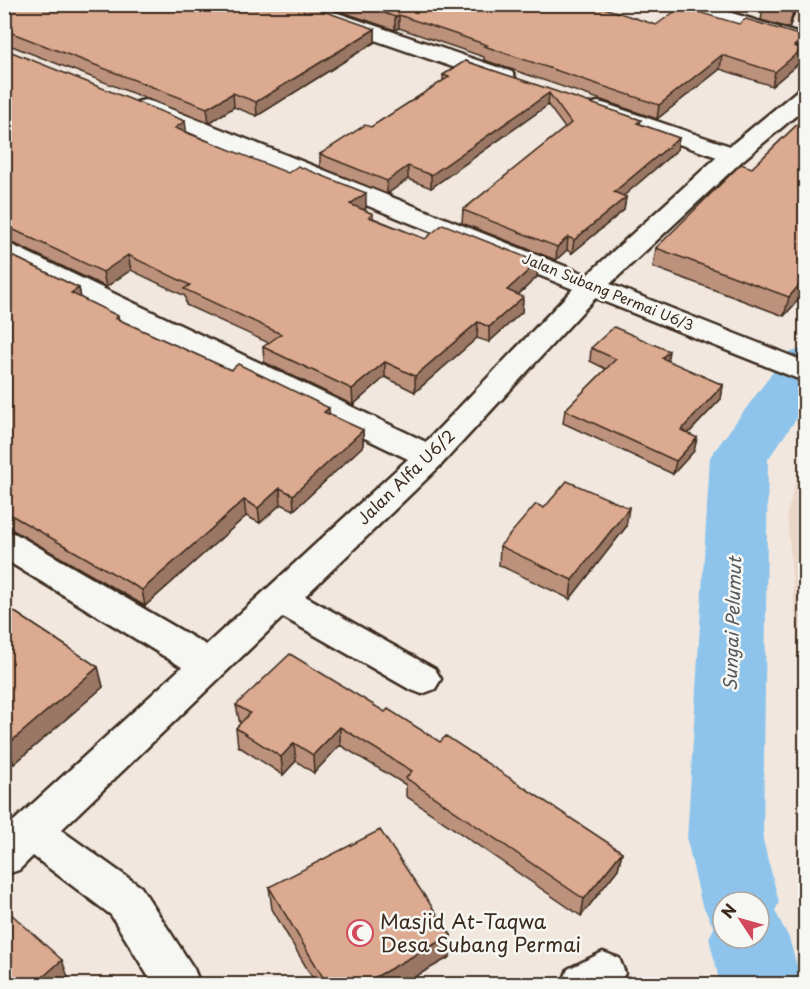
<svg xmlns="http://www.w3.org/2000/svg" width="810" height="989" viewBox="0 0 810 989" font-family="'Playpen Sans',sans-serif">
  <style>
    .built { fill: #ebd5c7 }
    .lines { fill: none; stroke-linecap: round; stroke-linejoin: round }
    .river { fill: #8ec4ec; fill-rule: evenodd }
    .minor-casing { stroke: #3b2a1e; stroke-width: 5 }
    .minor { fill: #f6f6f2; fill-rule: evenodd }
    .wall { fill: #bd927c; stroke: #3b2a1e; stroke-width: 1.5 }
    .shaded-wall { fill: #9a7765; stroke: #3b2a1e; stroke-width: 1.5 }
    .building { fill: #dcaa90; stroke: #3b2a1e; stroke-width: 1.5 }
    .labels { text-anchor: middle; stroke-width: 5; stroke-linejoin: round; paint-order: stroke }
    .far-street-label { font-size: 14px; fill: #3b2a1e; stroke: #f6f6f2 }
    .street-label { font-size: 16px; fill: #3b2a1e; stroke: #f6f6f2 }
    .water-label { font-size: 18px; font-style: italic; fill: #54585c; stroke: #f6f6f2 }
    .near-poi-label { font-size: 20px; fill: #3b2a1e; stroke: #f6f6f2; text-anchor: start }
  </style>
  <rect width="100%" height="100%" fill="#f1e7de"/>
  <filter id="ink" filterUnits="userSpaceOnUse"><feTurbulence type="fractalNoise" baseFrequency=".0167" numOctaves="2"/><feDisplacementMap in="SourceGraphic" scale="12" xChannelSelector="R" yChannelSelector="G"/><feConvolveMatrix kernelMatrix="1 2 1 2 8 2 1 2 1" color-interpolation-filters="sRGB"/></filter>
  <g filter="url(#ink)">
    <path class="built" d="M730,5h75v21z
      M805,447v284l-18,-217z"/>
    <g class="lines">
      <path class="river" d="M806,348v57l-38,54 -5,381 16,62 -4,9 14,27 13,46h-82l-11,-46 5,-10 -13,-26 -14,-62 23,-383 77,-104zM723,902h36v36h-36z"/>
      <defs>
        <path id="minor" d="M279,4h32l201,68 3,5 -3,5 -8,2 -8,-2 -214,-74z
          M669,4h34l103,32v13l-134,-41z
          M806,88v19l-63,53 -133,124 196,78v20l-211,-84 -154,167 -136,131 130,73 6,10 -6,10 -13,5 -13,-5 -126,-72 -222,213 80,57 53,82 6,15h-47l-42,-69 -78,-59 -14,14 -15,5v-45l178,-163 -178,-108v-28l12,3 190,111 202,-186 -404,-196v-19l10,2 412,196 147,-153 -436,-177 -4,-5 4,-5 8,-2 8,2 434,173 130,-118 -127,-43 -4,-5 4,-5 8,-2 8,2 124,42 68,-56z
          M603,952l16,6 6,15 -5,11h-58l6,-15z"/>
      </defs>
      <use href="#minor" class="minor-casing"/>
      <use href="#minor" class="minor"/>
    </g>
    <path class="wall" d="M4,4l371,25v13l-118,74 -23,-9 -25,16 -205,-80z
      M319,4h291l-6,5 52,16 83,-1 66,13 -6,26 -27,23 -52,-17 -63,50 -173,-59v-3l-85,-29 -4,2z
      M764,4h34l-9,24 -28,-8z
      M4,49l183,83 179,76 -2,2 9,4v4l52,21 112,38 -19,18 5,2 -1,15 -33,30 -12,-4 -62,54 -30,-15 -32,28 -89,-43 -1,-15 6,-4 -83,-38 -1,-9 -54,-26 -25,17 -91,-43 -11,-1z
      M465,61l176,59 -1,4 39,14 -2,12 -54,46 3,1 -2,13 -52,43 -5,-3 -11,10 -94,-37 1,-13 102,-82 -17,-23 -117,83 -23,-9 -21,15 -67,-27v-13l51,-27 72,-46v-6z
      M806,116v175l-22,25 -131,-49 3,-19 96,-80z
      M4,252l75,36 2,10 37,18 1,4 244,110v16l-69,64 -13,-6 -21,19 -14,-7 -101,90 -141,-81z
      M591,348l76,13 56,24 -2,14 -33,35 9,4 -3,13 -21,23 -110,-51 2,-13 41,-41 -16,-8z
      M626,527l-56,72 -71,-34 1,-19z
      M4,605l94,62 5,20 -89,77 -10,-6z
      M236,705l149,7 237,140 -4,17 -37,47 -175,-120v-11l-66,-40 -26,28 -18,-12 -13,14 -45,-29 -2,-18 4,-4z
      M269,887l181,70 -48,27h-86l-44,-75z"/>
    <path class="shaded-wall" d="M592,4l18,1 -20,13z
      M795,4h3l-9,24z
      M399,15v13l-4,2v-13z
      M375,29v13l-118,74 -1,-14z
      M805,37l-6,26 -27,23 3,-14 19,-26z
      M722,55l-2,14 -63,50 2,-14z
      M233,93l1,14 -25,16 -2,-15z
      M549,93l-1,12 -117,83v-13z
      M185,121l2,15 -12,-8z
      M679,138l-2,12 -64,55 1,-13z
      M408,166v13l-21,15v-13z
      M366,193v15l-15,11 -1,-15z
      M626,197l-2,13 -52,43 2,-13z
      M568,237l-1,13 -11,10 1,-13z
      M128,255l3,15 -25,17 -3,-15z
      M538,262l-1,15 -31,29 1,-16z
      M806,277v14l-22,25 5,-19z
      M79,288l3,15 -11,-10z
      M523,297l-1,15 -33,30v-15z
      M478,322l-1,16 -62,54v-16z
      M669,351l-2,14 -5,-7z
      M385,362v15l-32,28 -1,-16z
      M723,385l-2,14 -43,45 3,-14z
      M329,408l1,16 -6,-12z
      M363,430v16l-69,64 -1,-15z
      M697,438l-3,13 -21,23 3,-13z
      M280,488l1,16 -21,19 -2,-15z
      M244,500l2,16 -101,90 -3,-16z
      M629,508l-3,19 -56,72 2,-19z
      M98,667l5,20 -89,77 -7,-19z
      M340,727v18l-26,28 -1,-18z
      M294,743l2,18 -13,14 -2,-18z
      M622,852l-4,17 -37,47 3,-17z
      M451,935l-1,22 -48,27h-39z
      M62,960l6,17 -8,7h-25z"/>
    <path class="building" d="M4,4h299l72,25 -119,73 -23,-9 -26,15 -203,-78z
      M359,4h233l64,21 25,-18 58,17 7,-5 59,18 -11,9 8,3 -27,23 -53,-17 -63,50 -175,-59 3,-1 -88,-30 -4,2z
      M768,4h27l-2,8z
      M4,49l181,72 -10,7 113,45 10,-7 68,27 -16,11 23,10 -4,3 56,22 18,-15 95,38 -31,28 16,7 -34,30 -11,-5 -63,54 -30,-14 -33,27 -89,-42 18,-13 -97,-45 6,-4 -62,-30 -25,17 -91,-43 -8,-1z
      M465,61l176,59 -4,3 42,15 -65,54 12,5 -52,43 -6,-3 -11,10 -94,-37 108,-87 -22,-30 -118,82 -23,-9 -21,15 -67,-27 45,-29 6,2 78,-50 -6,-2z
      M806,116v161l-17,20 -133,-49 85,-84 11,4z
      M4,252l75,36 -8,5 47,23 -3,2 116,52 7,-6 91,44 -5,4 39,18 -70,65 -13,-7 -22,20 -14,-8 -102,90 -138,-79z
      M614,327l55,24 -7,7 61,27 -42,45 16,8 -21,23 -111,-51 51,-51 -25,-11z
      M567,481l62,27 -57,72 -72,-34 36,-42 8,4z
      M4,605l94,62 -91,78 -3,-2z
      M290,654l95,58 3,-3 52,33 6,-6 176,116 -38,47 -178,-121 6,-7 -72,-44 -27,28 -19,-12 -13,14 -45,-29 14,-15 -14,-8z
      M380,830l71,105 -88,49h-36l-58,-97z
      M9,912l53,48 -27,24h-31v-68z"/>
  </g>
  <defs>
    <symbol id="mosque-ring" viewBox="-11 -11 22 22"><circle r="9.5" fill="#f6f6f2" stroke="#d1495b" stroke-width="1.5"/><path d="M3.5-4.9A6 6 0 1 0 3.5 4.9A5 5 0 1 1 3.5-4.9Z" fill="#d1495b"/></symbol>
  </defs>
  <g fill-rule="evenodd">
    <use href="#mosque-ring" x="345" y="918" width="30" height="30"/>
  </g>
  <g class="labels">
    <g class="far-street-label">
      <text transform="translate(608 292) rotate(22)" y="5">Jalan Subang Permai U6/3</text>
    </g>
    <g class="street-label">
      <text transform="translate(406 477) rotate(-44)" y="6">Jalan Alfa U6/2</text>
    </g>
    <g class="water-label">
      <text transform="translate(733 624) rotate(-88)" y="6">Sungai Pelumut</text>
    </g>
    <g class="near-poi-label">
      <text x="380" y="929">Masjid At-Taqwa<tspan x="380" dy="23">Desa Subang Permai</tspan></text>
    </g>
  </g>
  <rect width="810" height="989" fill="none" stroke="#f6f6f2" stroke-width="24"/>
  <rect x="12" y="12" width="786" height="965" fill="none" stroke="#3b2a1e" stroke-width="2" filter="url(#ink)"/>
  <g transform="translate(741 920) rotate(306)"><circle r="28" fill="#f6f6f2" stroke="#aba49d" stroke-width="1.5"/>
  <path d="M0-4.5L10 22L0 15L-10 22Z" fill="#d1495b"/>
  <text y="-9" font-size="16" font-weight="bold" text-anchor="middle" fill="#3b2a1e">N</text>
  </g>
</svg>
